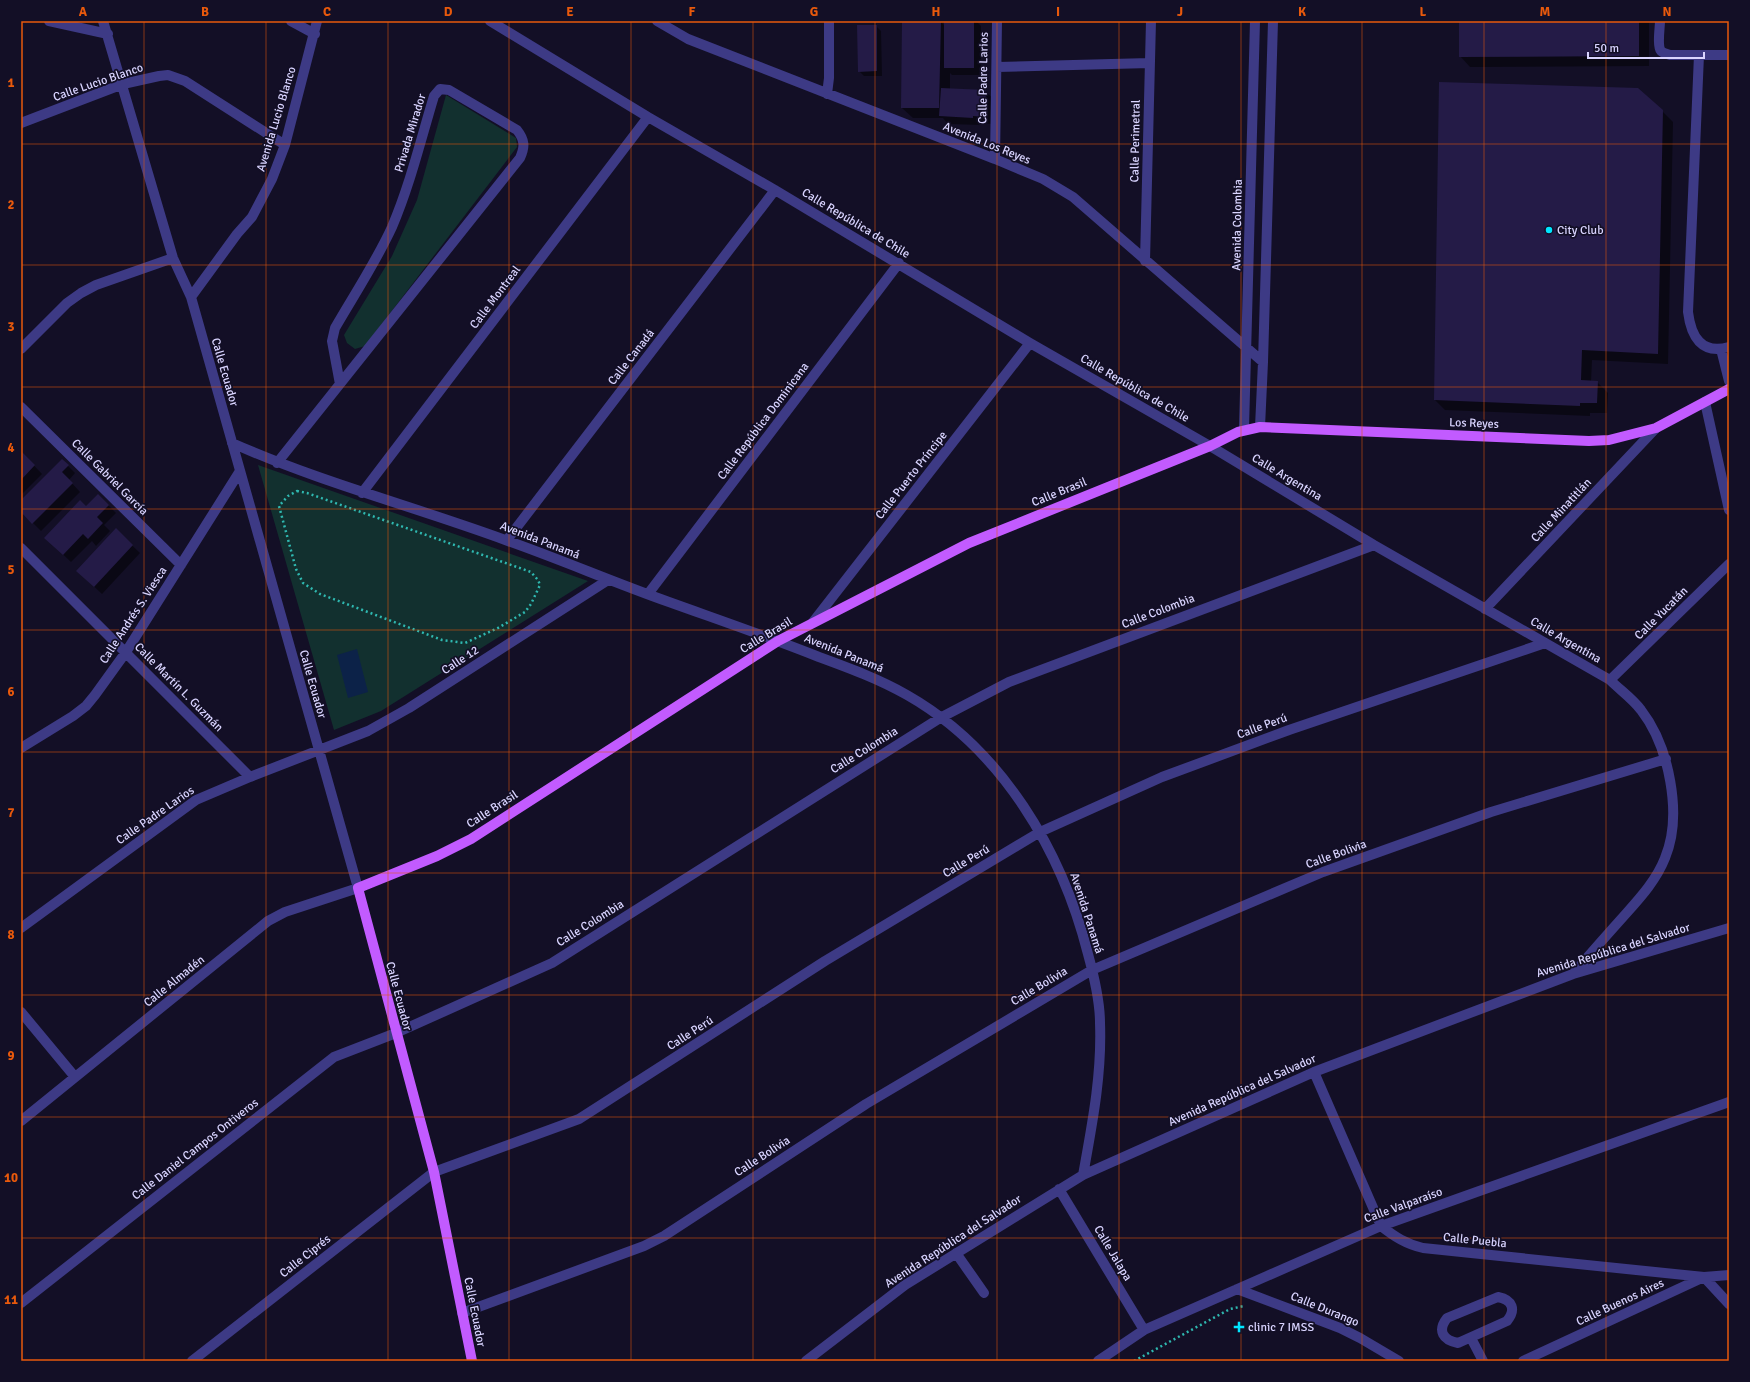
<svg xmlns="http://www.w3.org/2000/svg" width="1750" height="1382" viewBox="0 0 1750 1382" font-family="Signika,sans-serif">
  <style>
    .green { fill: #12302f }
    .water { fill: #0c2248 }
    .shadow { fill: #0007 }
    .building { fill: #241b47 }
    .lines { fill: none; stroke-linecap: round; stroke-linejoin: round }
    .path { stroke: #2fb8b0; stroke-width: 2.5; stroke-dasharray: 2 3; stroke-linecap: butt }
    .minor { stroke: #3d3a85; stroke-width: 10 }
    .major { stroke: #c25bff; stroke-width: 10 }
    .grid { fill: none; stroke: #e8590c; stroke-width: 1; stroke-opacity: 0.55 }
    .poi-dot { fill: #00e5ff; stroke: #130f26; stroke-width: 1.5 }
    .labels { text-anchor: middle; stroke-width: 3.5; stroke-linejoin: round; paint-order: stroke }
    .street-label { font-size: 12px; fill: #d9d4ff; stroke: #130f26 }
    .poi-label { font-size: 12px; fill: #d9d4ff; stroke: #130f26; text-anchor: start }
    .neatline { fill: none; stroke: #e8590c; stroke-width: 1.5 }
    .grid-label { font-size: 13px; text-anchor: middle; font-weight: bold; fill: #e8590c }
  </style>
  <rect width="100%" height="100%" fill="#130f26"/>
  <path class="green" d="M446,95l70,43 1,9 -152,199 -10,3 -8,-6 -3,-8 48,-79 25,-56z
    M258,465l330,116 -207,130 -47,19z"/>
  <path class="water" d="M357,649l11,43 -20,6 -11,-43z"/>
  <path class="shadow" d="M903,21h37l5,5v-5h31l5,5v49h-29l-2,-2v16l36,2 7,8 -1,25 -11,-1v2l-33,-1 -5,-6h-30l-11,-10z
    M1460,21h189v45l-179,1 -10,-11z
    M876,26l5,5 1,45h-18l-5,-5z
    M1662,111l11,11 -5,242 -76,-4 -1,22h6l11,11 -1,20h-17v3l-145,-6 -10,-10z
    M21,452l21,22 -21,21z
    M62,460l13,13 -6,7 11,12 -39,39 -20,-20v-10z
    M98,495l18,18 -12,12 6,6 -14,15 -4,-5 -21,21 -25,-24 40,-31z
    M116,530l24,23 -38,41 -17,-16z"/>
  <path class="building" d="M902,21h39l-2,87h-38z
    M944,21h30v47h-30z
    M1459,21h180v35l-180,1z
    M857,25h20v46l-19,1z
    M1439,82l199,6 25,22 -5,244 -76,-4 -1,30 17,1 -1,22h-17v3l-146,-6z
    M941,88l45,2 -1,27 -12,-1v2l-34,-2z
    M21,451l14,14 -14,15z
    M62,459l7,6 -7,7 11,11 -41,41 -11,-12v-12z
    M98,494l11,11 -12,12 6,6 -15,16 -5,-5 -20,21 -19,-17 36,-38 6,6z
    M116,528l17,17 -39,42 -18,-16z"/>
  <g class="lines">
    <path class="path" d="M297,491l10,2 224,79 7,8 2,5 -9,19 -6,8 -27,16 -33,15 -23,-3 -122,-46 -17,-11 -7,-14 -17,-63 9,-10z
      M1134,1361l96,-52 14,-3"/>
    <path class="minor" d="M49,21l59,13
      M291,21l24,13
      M490,21l158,96 127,73 255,153 180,103 164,99 236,135c10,10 23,19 31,30 28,36 42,105 24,148 -9,23 -26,41 -42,59 -17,19 -34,38 -50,57
      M657,21l31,18 307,120 48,20 30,18 190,165
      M1660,21c0,6 -3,25 1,30 2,2 6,3 9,4h59
      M1699,55l-11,257c3,24 13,43 41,35
      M997,67l153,-4
      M827,94l2,-16v-57
      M21,123l102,-39 36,-8 9,-1 17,6 100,64
      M995,159l2,-138
      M1145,261l6,-240
      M191,297l46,-63 15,-17 20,-38 13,-34 32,-124
      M21,349l46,-46 14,-10 15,-8 77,-27
      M1721,349l8,32
      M1705,402l24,108
      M21,407l160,158
      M1260,427l3,-65 10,-341
      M1244,429l11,-408
      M232,443c90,40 184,64 276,98 54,19 107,42 161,61 50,18 100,35 150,55 30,11 60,22 88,38 95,54 155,156 181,259 6,22 12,47 12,69 2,52 -8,102 -17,152
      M277,463l243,-305c5,-11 5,-18 -3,-28l-68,-40 -9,-1 -6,7c-13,43 -24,89 -42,131 -16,35 -38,68 -57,101l-3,13 8,43
      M362,493l286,-376
      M507,540l268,-350
      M21,548l229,229
      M648,594l251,-331
      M1485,609l171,-181
      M813,622l217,-279
      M1610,680l119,-116
      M21,748l52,-32 13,-10 9,-11 31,-43 114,-181
      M21,928l175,-128 54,-23 118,-46 41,-23 199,-128
      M21,1012l54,65
      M1314,1072l67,154c14,11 25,18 42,22l281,29 25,27
      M21,1121l247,-200 17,-9 73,-24 -167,-591 -18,-39 -70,-237
      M1059,1189l85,141
      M956,1253l28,40
      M1237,1289l103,39 20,10 39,23
      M1498,1297c15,3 18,13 9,24l-49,22c-15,-3 -21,-12 -11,-25z
      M21,1303l313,-246 62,-24 156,-70 388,-245 69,-36 365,-137
      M462,1313l182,-67 20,-10 202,-132 226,-134 231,-98 168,-60 175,-53
      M1471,1338l12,23
      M192,1361l242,-189 145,-53 246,-158 215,-129 122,-55 127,-47 256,-87
      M806,1361l99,-76 178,-110 231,-103 259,-98 156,-46
      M1098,1361l46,-31 237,-104 348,-124
      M1523,1361l181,-84 25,-2"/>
    <path class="major" d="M472,1361l-38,-189 -76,-284 79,-32 34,-17 307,-198 191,-98 241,-97 28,-14 22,-5 329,14 20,-1 47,-12 73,-39"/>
  </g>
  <path class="grid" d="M144,21v1340M266,21v1340M388,21v1340M509,21v1340M631,21v1340M753,21v1340M875,21v1340M997,21v1340M1119,21v1340M1241,21v1340M1362,21v1340M1484,21v1340M1606,21v1340M21,144h1708M21,265h1708M21,387h1708M21,509h1708M21,630h1708M21,752h1708M21,873h1708M21,995h1708M21,1117h1708M21,1238h1708"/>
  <g class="poi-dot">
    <circle cx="1549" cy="230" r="4"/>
    <path d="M1237 1321h4v4h4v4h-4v4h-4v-4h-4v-4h4z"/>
  </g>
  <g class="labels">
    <g class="street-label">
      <text transform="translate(983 78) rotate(-89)" y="4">Calle Padre Larios</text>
      <text transform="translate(98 82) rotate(-19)" y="4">Calle Lucio Blanco</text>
      <text transform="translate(276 119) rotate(-73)" y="4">Avenida Lucio Blanco</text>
      <text transform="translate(410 133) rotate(-73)" y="4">Privada Mirador</text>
      <text transform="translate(1135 141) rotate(-89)" y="4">Calle Perimetral</text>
      <text transform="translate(987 143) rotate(22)" y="4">Avenida Los Reyes</text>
      <text transform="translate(856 223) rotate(31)" y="4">Calle República de Chile</text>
      <text transform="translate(1237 225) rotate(-89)" y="4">Avenida Colombia</text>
      <text transform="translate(495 297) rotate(-53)" y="4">Calle Montreal</text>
      <text transform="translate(631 357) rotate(-52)" y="4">Calle Canadá</text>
      <text transform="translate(225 372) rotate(74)" y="4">Calle Ecuador</text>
      <text transform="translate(1135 388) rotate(30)" y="4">Calle República de Chile</text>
      <text transform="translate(763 421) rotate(-53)" y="4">Calle República Dominicana</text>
      <text transform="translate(1474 423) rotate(2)" y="4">Los Reyes</text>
      <text transform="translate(911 475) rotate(-52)" y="4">Calle Puerto Príncipe</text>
      <text transform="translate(110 477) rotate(45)" y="4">Calle Gabriel García</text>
      <text transform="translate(1287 477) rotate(31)" y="4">Calle Argentina</text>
      <text transform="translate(1059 492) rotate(-22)" y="4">Calle Brasil</text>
      <text transform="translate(1561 510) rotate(-47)" y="4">Calle Minatitlán</text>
      <text transform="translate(540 540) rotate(21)" y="4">Avenida Panamá</text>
      <text transform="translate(1158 611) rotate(-21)" y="4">Calle Colombia</text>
      <text transform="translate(1661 613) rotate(-45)" y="4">Calle Yucatán</text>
      <text transform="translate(133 615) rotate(-57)" y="4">Calle Andrés S. Viesca</text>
      <text transform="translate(766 635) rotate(-31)" y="4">Calle Brasil</text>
      <text transform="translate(1566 640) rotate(30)" y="4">Calle Argentina</text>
      <text transform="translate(844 653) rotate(22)" y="4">Avenida Panamá</text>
      <text transform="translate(460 660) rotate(-33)" y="4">Calle 12</text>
      <text transform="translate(313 684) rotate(74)" y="4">Calle Ecuador</text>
      <text transform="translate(179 687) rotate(45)" y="4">Calle Martín L. Guzmán</text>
      <text transform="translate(1262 726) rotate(-20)" y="4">Calle Perú</text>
      <text transform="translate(864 750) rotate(-32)" y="4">Calle Colombia</text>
      <text transform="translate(492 809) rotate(-33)" y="4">Calle Brasil</text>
      <text transform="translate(155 815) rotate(-35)" y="4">Calle Padre Larios</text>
      <text transform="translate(1336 854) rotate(-20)" y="4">Calle Bolivia</text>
      <text transform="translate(966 861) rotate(-31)" y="4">Calle Perú</text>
      <text transform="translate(1087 913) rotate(72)" y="4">Avenida Panamá</text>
      <text transform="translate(590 923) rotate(-32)" y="4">Calle Colombia</text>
      <text transform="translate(1613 950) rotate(-17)" y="4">Avenida República del Salvador</text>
      <text transform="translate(174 981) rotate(-39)" y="4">Calle Almadén</text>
      <text transform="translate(1039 986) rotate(-31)" y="4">Calle Bolivia</text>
      <text transform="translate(399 996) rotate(75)" y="4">Calle Ecuador</text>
      <text transform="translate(690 1033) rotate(-33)" y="4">Calle Perú</text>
      <text transform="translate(1242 1090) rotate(-24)" y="4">Avenida República del Salvador</text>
      <text transform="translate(195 1149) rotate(-38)" y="4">Calle Daniel Campos Ontiveros</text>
      <text transform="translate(762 1156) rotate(-33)" y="4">Calle Bolivia</text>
      <text transform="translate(1403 1205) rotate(-20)" y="4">Calle Valparaíso</text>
      <text transform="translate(1475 1240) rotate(6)" y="4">Calle Puebla</text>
      <text transform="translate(953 1241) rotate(-33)" y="4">Avenida República del Salvador</text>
      <text transform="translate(1113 1253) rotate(59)" y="4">Calle Jalapa</text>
      <text transform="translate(305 1256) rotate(-38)" y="4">Calle Ciprés</text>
      <text transform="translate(1620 1302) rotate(-25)" y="4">Calle Buenos Aires</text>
      <text transform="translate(1325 1309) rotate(22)" y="4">Calle Durango</text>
      <text transform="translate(475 1312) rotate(79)" y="4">Calle Ecuador</text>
    </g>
    <g class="poi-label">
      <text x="1557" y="234">City Club</text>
      <text x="1248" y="1331">clinic 7 IMSS</text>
    </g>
  </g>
  <rect width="1750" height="1382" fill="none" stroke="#130f26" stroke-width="44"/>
  <path d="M1588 52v6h116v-6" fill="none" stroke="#d9d4ff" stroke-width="2"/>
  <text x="1594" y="52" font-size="12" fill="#d9d4ff" stroke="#130f26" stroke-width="3" paint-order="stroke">50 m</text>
  <rect x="22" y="22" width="1706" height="1338" class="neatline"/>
  <g class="grid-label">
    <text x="83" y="16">A</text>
    <text x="205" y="16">B</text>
    <text x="327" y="16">C</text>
    <text x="448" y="16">D</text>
    <text x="570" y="16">E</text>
    <text x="692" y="16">F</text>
    <text x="814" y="16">G</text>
    <text x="936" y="16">H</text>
    <text x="1058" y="16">I</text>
    <text x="1180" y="16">J</text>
    <text x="1302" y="16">K</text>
    <text x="1423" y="16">L</text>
    <text x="1545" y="16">M</text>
    <text x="1667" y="16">N</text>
    <text x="11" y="87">1</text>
    <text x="11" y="209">2</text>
    <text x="11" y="331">3</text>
    <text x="11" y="452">4</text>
    <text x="11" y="574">5</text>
    <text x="11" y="696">6</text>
    <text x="11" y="817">7</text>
    <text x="11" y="939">8</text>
    <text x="11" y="1060">9</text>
    <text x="11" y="1182">10</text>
    <text x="11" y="1304">11</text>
  </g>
</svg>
